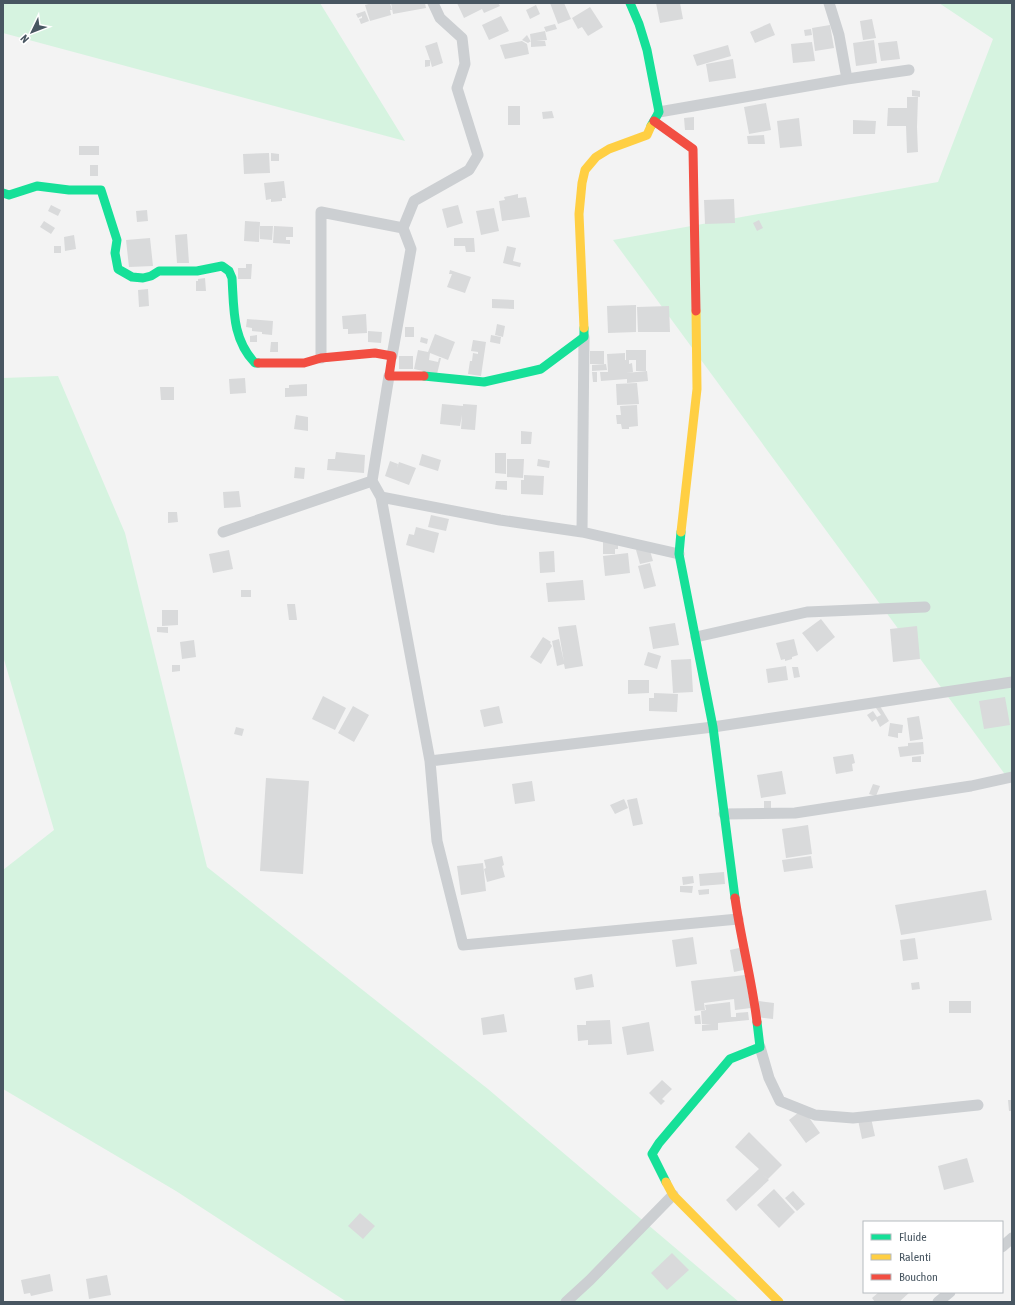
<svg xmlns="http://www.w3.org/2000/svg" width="1015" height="1305" viewBox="0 0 1015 1305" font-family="'Asap Condensed',sans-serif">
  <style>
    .green { fill: #d6f3e0 }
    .building { fill: #d9dadb }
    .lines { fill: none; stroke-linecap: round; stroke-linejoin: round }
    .street { stroke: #cccfd2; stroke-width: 11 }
    .fast { stroke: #16e098; stroke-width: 9 }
    .slow { stroke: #ffcf43; stroke-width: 9 }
    .jam { stroke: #f24e42; stroke-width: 9 }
  </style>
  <rect width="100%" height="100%" fill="#f3f3f3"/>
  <path class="green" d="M3,3h317l85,138 -402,-108z
    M939,3h73v781l-399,-544 325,-58 55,-143z
    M58,376l67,157 82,334 281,222 251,213h-392l-171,-111 -173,-102v-219l51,-40 -51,-174v-278z"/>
  <path class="building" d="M372,3h18l2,7h-2l1,5 -21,6 -5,-16z
    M391,3h34l1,5 -33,6z
    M457,3h41l2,3 -16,7 -2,-4 -18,9z
    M550,3h14l7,16 -13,5z
    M656,3h24l3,16 -23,4z
    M536,5l4,9 -10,5 -4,-9z
    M590,7l13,20 -15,9 -6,-9 -4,2 -6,-11z
    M365,11l4,10 -8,3 -2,-5 3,-1v-2l-4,2 -2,-4z
    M501,16l8,15 -20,9 -7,-15z
    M872,19l4,19 -13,2 -3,-19z
    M770,23l5,12 -20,8 -5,-11z
    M555,24l2,5 -11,3 -2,-5z
    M830,25l4,23 -19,3 -3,-23z
    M811,29l1,6 -7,1 -1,-6z
    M545,31l2,9 -11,1h9l1,5 -15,1v-6l-3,2 -6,-3 5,-5 4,7 -1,-8z
    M874,40l3,23 -21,3 -3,-23z
    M522,41l5,3 2,10 -24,5 -5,-14z
    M897,41l3,18 -19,2 -3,-18z
    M437,42l6,21 -11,4 -2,-7v6l-5,1v-7h5l-5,-14z
    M812,42l3,19 -22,2 -2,-19z
    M728,45l3,11 -34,10 -4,-11z
    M733,59l3,19 -27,4 -3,-18z
    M912,90l8,1v6l-8,-1z
    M907,97h11l-1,30 1,25 -11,1 -1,-27h-19l1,-18h19z
    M766,103l5,27 -22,4 -5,-27z
    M508,106h12v19h-12z
    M552,111l2,7 -11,1 -1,-7z
    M694,117v13h-9l-1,-12z
    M799,118l3,28 -22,2 -3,-27z
    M853,120l23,1 -1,13h-22z
    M764,135l1,9h-17l-1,-8z
    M79,146h20v9h-20z
    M269,153l1,20 -26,1 -1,-20z
    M271,153l8,1v7h-8z
    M90,165h8v11h-8z
    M284,181l2,17h-4v3l-11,1v-3l-5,1 -2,-17z
    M518,194v4l8,-1 4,20 -28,4 -3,-20 6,-1 -1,-3z
    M734,199l1,24 -30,1 -1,-24z
    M51,205l10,5 -3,6 -10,-5z
    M458,205l5,18 -16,5 -5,-19z
    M494,208l5,23 -18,4 -5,-24z
    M147,210l1,11 -11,1 -1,-11z
    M759,220l4,8 -6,3 -4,-8z
    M44,221l11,7 -4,6 -11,-7z
    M245,221l15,1 -1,20 -15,-1z
    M260,226h13l-1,14 -12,-1z
    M274,226l19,1v10h-7v3h4v4l-17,-1z
    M187,234l2,29h-12l-2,-28z
    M74,235l2,14 -11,2 -1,-14z
    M150,238l3,28 -24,1 -3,-27z
    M454,238h20l1,14h-9l-1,-6h-11z
    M54,246h7v7h-7z
    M507,246l9,2 -3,13 8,2 -1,4 -17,-4z
    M246,264h6l-1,15h-13v-11h8z
    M450,270l21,7 -6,16 -18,-6 5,-13h-3z
    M205,278l1,13h-10v-10h2v-2z
    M148,289l1,17 -10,1 -1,-17z
    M492,299l22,1v9l-22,-1z
    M636,305v27l-28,1 -1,-27z
    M669,306l1,26h-32l-1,-25z
    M366,314l1,19 -19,1v-5h-5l-1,-13z
    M247,319l26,2 -1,14 -10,-1v-2l-10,-1v-3l-6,-1z
    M497,324l8,2 -2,11 -8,-2z
    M405,327h9v10h-9z
    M368,331l14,1 -1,11 -13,-1z
    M435,334l20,8 -7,18 -18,-7 -1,7 9,2 1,-4h2l-4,16 -23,-5 4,-19 10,2z
    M257,335v7h-7v-6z
    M491,335l10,2 -1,7 -10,-2z
    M421,337l7,2 -1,5 -7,-2z
    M473,340l13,2 -5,34 -13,-2 2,-13h2l1,-8 5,1v-2l-7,-1z
    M271,342h7v10h-8z
    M626,350h20v21h-10v-11h-10z
    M590,351h14v13h-14z
    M625,353v7h4v4l3,-1 1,9 -7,1 21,-2 1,10 -21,2v-4l-26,2 -1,-9h8l-1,-18z
    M399,356h14v13h-14z
    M606,364l1,6 -15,1v-6z
    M592,372h5v10h-4z
    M245,378l1,15 -16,1 -1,-15z
    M637,383l2,21 -22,1 -1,-21z
    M307,384v12l-22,1v-9h4v-3z
    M160,387h14v13h-13z
    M442,404l21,2v-2l14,1 -2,25 -14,-1 1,-14 -2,11 -20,-2z
    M637,405l1,21 -9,1v2h-7l-1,-5h-4l-1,-9h5l-1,-9z
    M296,415l12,2v14l-14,-2z
    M521,431l11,1 -1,12h-10z
    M336,452l29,3 -1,18 -37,-3 1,-11h7z
    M495,453h11v21l-11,-1z
    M422,454l19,6 -3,11 -19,-6z
    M507,459h17l-1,19 -16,-1z
    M538,459l12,2 -1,7 -12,-2z
    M390,461l8,3 -1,4 2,-6 17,6 -7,17 -24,-9z
    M295,467l10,1 -1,11 -10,-1z
    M524,475l20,1 -1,19 -22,-1v-14h3z
    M496,481h11v9l-12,-1z
    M239,491l2,16 -17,1 -1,-16z
    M168,512h9l1,10 -10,1z
    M431,515l18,4 -3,12 -18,-4z
    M416,527l23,6 -5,20 -28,-8 3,-11 5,1z
    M603,542l15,1v6h-3v5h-12z
    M649,547l4,14 -13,3 -4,-14z
    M229,550l4,19 -20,4 -4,-19z
    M554,551l1,21 -15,1 -1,-21z
    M628,553l2,20 -25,3 -2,-20z
    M650,563l6,23 -12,3 -6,-23z
    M583,580l2,20 -37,2 -2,-19z
    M241,590h10v7h-10z
    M287,604h8l2,16h-8z
    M162,610h16v15l-16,1z
    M821,619l14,18 -18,15 -15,-19z
    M675,623l4,22 -26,4 -4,-22z
    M576,625l7,41 -18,3 -1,-5 -7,2 -5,-25 7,-2 5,23 -6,-35z
    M917,626l3,33 -27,3 -3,-33z
    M157,627h11v6l-11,-1z
    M543,637l8,5 -1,1 2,3 -11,18 -11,-7z
    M794,639l4,16 -6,2v2l-7,2v-2l-4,1 -5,-17z
    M194,640l2,17 -14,2 -2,-17z
    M648,652l13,4 -4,13 -13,-4z
    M691,659l2,33 -20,1 -2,-33z
    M172,665h8v6l-8,1z
    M786,666l2,14 -20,3 -2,-14z
    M792,667h6l2,10 -6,1z
    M628,680h21v13l-21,1z
    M654,693l24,1 -1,18 -28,-1v-13h5z
    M323,696l23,12 -11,22 -23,-11z
    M1005,697l5,28 -26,4 -5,-28z
    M353,706l16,9 -15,27 -16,-9z
    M499,706l4,17 -19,4 -4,-17z
    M880,706l9,15 -9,6 -4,-8 -4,3 -5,-7 6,-4 4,6 4,-2 -5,-7z
    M919,716l4,23 -13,2 -3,-23z
    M890,723l13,2 -1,8h-4v5l-10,-2z
    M236,727l8,2 -2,7 -8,-2z
    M923,742l1,12 -24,3 -2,-10 10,-1v-3z
    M853,754l2,9 -3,1 1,7 -17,3 -3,-17z
    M921,756v6h-9v-5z
    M782,771l4,23 -25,4 -4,-23z
    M266,778l43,3 -6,93 -43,-3z
    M532,781l3,20 -20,3 -3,-20z
    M873,784l7,2 -4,10 -7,-2z
    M637,798l6,26 -10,2 -6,-26z
    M624,799l4,9 -13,6 -5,-9z
    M764,801h7v9l-7,-1z
    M808,825l4,29 -26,4 -4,-29z
    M502,856l2,9 -2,1 3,11 -18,5 -3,-13 2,-1 -2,-8z
    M811,856l2,12 -29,4 -2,-12z
    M483,863l3,28 -25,4 -4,-29z
    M724,872l1,12 -25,2 -1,-12z
    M693,876l1,7 -11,2 -1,-8z
    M680,886h13l-1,7 -12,-1z
    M709,889v5l-10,1 -1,-5z
    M986,890l6,30 -91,15 -6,-30z
    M693,937l4,27 -21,3 -4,-27z
    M915,938l3,21 -15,2 -3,-21z
    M739,948l9,21 -14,3 -4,-22z
    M592,974l2,13 -18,3 -2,-12z
    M745,975l6,33 -16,2 -1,-11 -30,4 1,7 -10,1 -4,-30z
    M919,982l1,7 -8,1 -1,-7z
    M759,1001l15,2 -1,16 -16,-2z
    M949,1001h22v12h-22z
    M730,1002l1,15h5v-4l12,-1 1,8 -31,3v7l-16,1v-6l9,-1h-9l-1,-13 5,-1 -1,-5z
    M504,1014l3,18 -24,3 -2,-17z
    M700,1015l1,9h-6l-1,-8z
    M610,1020l2,24 -24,1v-5l-10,1 -1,-16h9v-4z
    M649,1022l5,29 -27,4 -5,-28z
    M662,1080l10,9 -10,10 3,2 -4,4 -12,-12z
    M1008,1100h4v11h-3z
    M803,1109l17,24 -14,10 -17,-23z
    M871,1118l4,18 -13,3 -4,-19z
    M749,1132l33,33 -14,14 -6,-5 7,6 -33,31 -10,-11 33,-31 -24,-22z
    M967,1158l7,24 -30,8 -6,-24z
    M774,1189l21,23 -16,16 -22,-23z
    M793,1191l12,13 -8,7 -12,-13z
    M360,1213l15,13 -12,13 -15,-13z
    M672,1253l17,17 -22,20 -16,-17z
    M50,1274l3,17 -22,5 -1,-3 -6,1 -3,-14z
    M107,1275l4,20 -22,4 -3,-20z
    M879,1292h31l-11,10h-24l-3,-4z"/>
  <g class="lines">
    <path class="street" d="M829,3l10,32 8,44
      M659,112l188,-33 62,-9
      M584,337l-2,195 97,22
      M392,356l19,-107 -8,-21 11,-27 55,-31 9,-15 -21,-67 8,-24 -3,-26 -22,-20 -7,-15
      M321,358v-146l82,16
      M389,376l-17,105 9,16 119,23 82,12
      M381,497l49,264 7,80 26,104 275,-26
      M223,532l149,-51
      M696,637l111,-25 118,-5
      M430,761l283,-34 299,-45
      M724,814l71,-1 176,-27 41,-9
      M760,1047l9,31 11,23 35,14 38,3 125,-13
      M1002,1247l10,-9
      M566,1302l24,-22 83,-85
      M938,1302l12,-10"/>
    <path class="fast" d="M630,3l9,21 8,26 12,62 -8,14
      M3,193l6,2 28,-9 32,4h32l16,50 -2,13 3,16 14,8 11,1 8,-2 8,-5h38l25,-5 7,5 3,7c2,31 0,61 23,85h3
      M424,376l60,6 57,-13 43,-32v-9
      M681,532l-2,22 34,173 22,171
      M666,1182l-14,-28 7,-11 71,-84 30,-12 -3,-25"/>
    <path class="slow" d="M584,328l-5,-114 3,-31 3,-13 11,-13 13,-8 38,-14 4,-9
      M681,532l16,-143 -1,-78
      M666,1182l7,13 106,107"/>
    <path class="jam" d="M654,121l39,28 3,162
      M258,363h46l17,-5 54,-5 17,3 -3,20h35
      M735,898c6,42 17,82 22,124"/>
  </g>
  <rect width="1015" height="1305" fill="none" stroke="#485661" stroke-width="8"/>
  <rect x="863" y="1221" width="140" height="72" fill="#ffffff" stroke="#b6bbc0"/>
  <rect x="871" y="1234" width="20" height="6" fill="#16e098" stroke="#b6bbc0"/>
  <text x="899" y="1241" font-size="12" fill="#485661">Fluide</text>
  <rect x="871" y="1254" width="20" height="6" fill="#ffcf43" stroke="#b6bbc0"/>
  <text x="899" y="1261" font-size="12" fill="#485661">Ralenti</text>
  <rect x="871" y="1274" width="20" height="6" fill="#f24e42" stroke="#b6bbc0"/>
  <text x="899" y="1281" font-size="12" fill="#485661">Bouchon</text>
  <g transform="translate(32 32) rotate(227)" stroke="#ffffff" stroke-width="3" paint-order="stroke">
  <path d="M0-3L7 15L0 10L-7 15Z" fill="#485661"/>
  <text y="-6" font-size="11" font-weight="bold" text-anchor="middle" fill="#485661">N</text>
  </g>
</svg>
